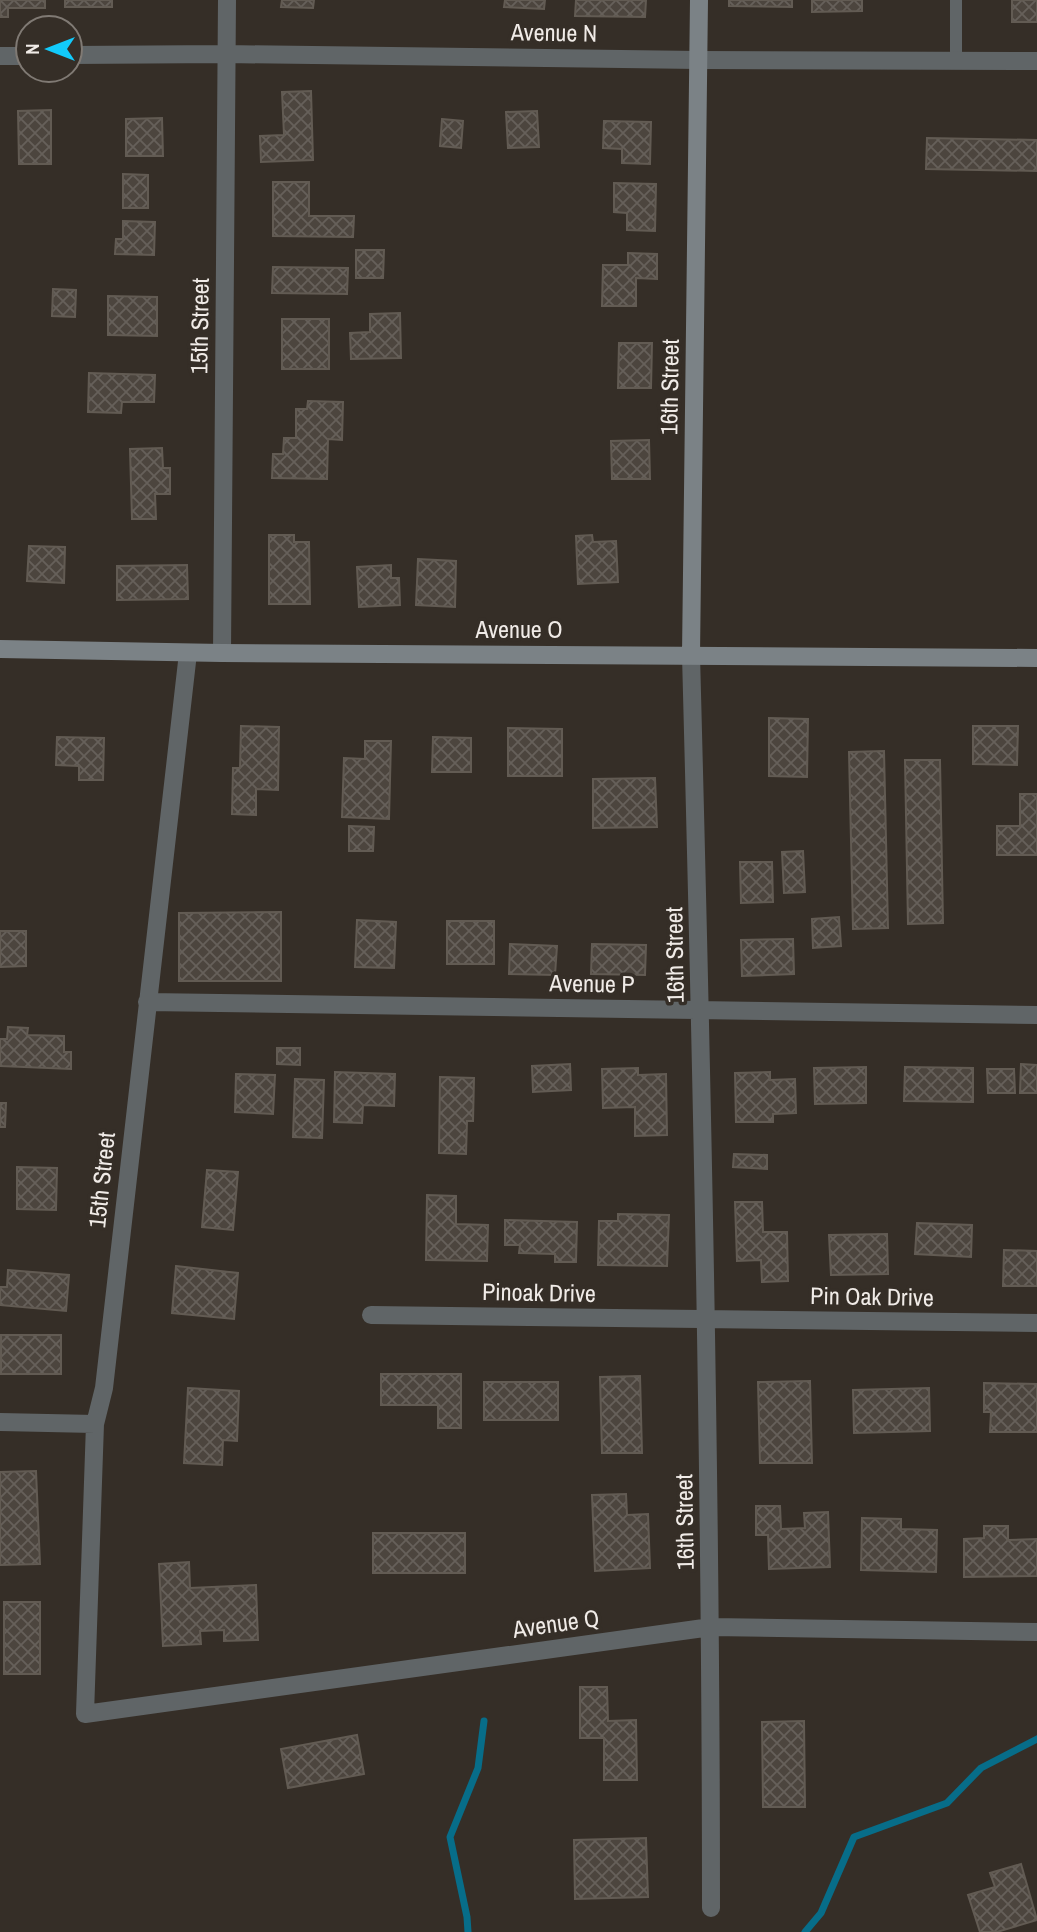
<svg xmlns="http://www.w3.org/2000/svg" width="1037" height="1932" viewBox="0 0 1037 1932" font-family="'Archivo Narrow',sans-serif">
  <style>
    .lines { fill: none; stroke-linecap: round; stroke-linejoin: round }
    .stream { stroke: #076d89; stroke-width: 7 }
    .building { fill: url(#building-cross-hatch); stroke: #625b53; stroke-width: 2 }
    .lane { stroke: #606567; stroke-width: 12 }
    .street { stroke: #606567; stroke-width: 18 }
    .secondary { stroke: #7b8286; stroke-width: 18 }
    .labels { text-anchor: middle; stroke-width: 7; stroke-linejoin: round; paint-order: stroke }
    .street-label { font-size: 24px; fill: #f0ebe7; stroke: #352e27 }
  </style>
  <defs>
    <pattern id="building-cross-hatch" width="8" height="8" patternUnits="userSpaceOnUse" patternTransform="scale(1.75)"><rect width="8" height="8" fill="#4c453e"/><path d="M0 0l8 8M0 8l8-8" fill="none" stroke="#66605a"/></pattern>
  </defs>
  <rect width="100%" height="100%" fill="#352e27"/>
  <g class="lines">
    <path class="stream" d="M468,1932l-1,-15 -17,-80 28,-69 6,-47
      M805,1932l16,-19 33,-76 93,-34 34,-35 56,-29"/>
  </g>
  <path class="building" d="M0,0h45v8h-37v9h-8z
    M65,0h47v7h-47z
    M282,0h32l-1,8 -32,-1z
    M505,0h40l-1,9 -40,-2z
    M576,0h70l-1,17 -70,-1z
    M729,0h63v7l-63,-1z
    M812,0h50v11l-50,1z
    M1012,0h25v22h-25z
    M311,91l2,69 -52,2 -1,-26 24,-1 -2,-43z
    M51,110v54h-32l-1,-53z
    M537,111l2,36 -31,1 -2,-36z
    M162,118l1,38h-37v-37z
    M442,119l21,2 -2,27 -21,-2z
    M604,121l47,1 -1,42 -28,-1v-14l-19,-1z
    M927,138l110,2v31l-111,-2z
    M123,174l25,1v33h-25z
    M273,182h36v34h45l-1,21 -80,-1z
    M614,183l42,1 -1,47 -28,-1v-17l-13,-1z
    M123,221l32,1 -1,33 -39,-1 1,-15h7z
    M356,250h28l-1,28h-27z
    M628,253l29,1v25l-21,-1v28h-34l1,-41h25z
    M273,267l75,1 -1,26 -75,-1z
    M53,289l23,1 -1,27 -23,-1z
    M108,296l49,1v39l-49,-1z
    M400,313l1,45 -50,1 -1,-26 20,-1v-18z
    M282,319h47v50h-47z
    M619,343h33l-1,45h-33z
    M89,373l66,2 -1,27h-32l-1,11 -33,-1z
    M308,401l35,1 -1,38 -14,-1 -1,40 -55,-1 1,-24h10l1,-16h12v-29h11z
    M649,440l1,39h-38l-1,-38z
    M162,448l1,20h7v26h-15l1,25h-24l-2,-70z
    M269,535h25v7h15l1,62h-41z
    M592,535l1,7 23,-1 2,41 -40,2 -2,-48z
    M29,546l36,1 -1,36 -37,-2z
    M418,559l38,2 -1,46 -39,-2z
    M187,565l1,34 -71,1v-34z
    M391,565v13h8l1,27 -41,2 -2,-40z
    M769,718l39,1 -1,58 -38,-1z
    M241,726l38,1 -1,63 -22,-1v26l-24,-1 1,-46h7z
    M973,726h45l-1,39 -44,-1z
    M508,728l54,1v47h-54z
    M57,737l47,1 -1,42h-24v-14l-23,-1z
    M433,737l38,1v34h-39z
    M365,741h26l-2,78 -47,-2 2,-59 21,1z
    M884,751l4,177 -35,1 -4,-177z
    M905,760h35l3,163 -35,1z
    M655,778l2,49 -64,1v-49z
    M1020,794h17v61h-40v-29h23z
    M349,826l25,1 -1,24h-24z
    M803,851l2,41 -21,1 -2,-41z
    M740,862h32l1,40 -32,1z
    M281,912v69h-102v-68z
    M839,917l2,29 -28,2 -1,-29z
    M357,920l39,2 -2,46 -39,-1z
    M447,921h47v43h-47z
    M0,931h26v35l-26,1z
    M793,939l1,35 -52,2 -1,-36z
    M510,944l47,2 -2,29 -46,-1z
    M592,944l54,1 -1,30 -54,-1z
    M8,1027l20,1 -1,7 37,1v16h7v17l-71,-3v-27h7z
    M277,1048h23v17l-23,-1z
    M570,1064l1,26 -38,2 -1,-26z
    M1021,1064l16,1v28h-17z
    M866,1067v36l-51,1 -1,-36z
    M905,1067l68,1v34l-69,-1z
    M638,1068v7l28,-1 1,61 -32,1v-29l-32,1 -1,-39z
    M987,1069h27l1,24h-27z
    M335,1072l60,2 -1,32 -31,-1 -1,18 -28,-1z
    M770,1072v8l25,-1 1,34 -23,1v8h-37l-1,-49z
    M236,1074l39,1 -2,39 -38,-2z
    M440,1077l34,1 -1,43h-6l-1,33 -27,-1z
    M295,1079l29,1 -2,58 -29,-1z
    M0,1103h6l-1,24h-5z
    M734,1154l33,1v14l-34,-2z
    M17,1167l40,1 -1,42 -39,-1z
    M207,1170l31,2 -5,58 -31,-3z
    M427,1195l29,1v28l32,1 -1,36 -61,-1z
    M735,1202h27l1,30h24l1,49 -26,1 -1,-22 -24,1z
    M618,1214l51,1 -2,51 -69,-1 1,-44h19z
    M505,1220l72,2 -1,40h-21v-8l-36,-1 1,-8h-15z
    M917,1223l55,2 -1,32 -56,-3z
    M887,1234l1,40 -57,1 -2,-40z
    M1004,1250l33,1v35h-34z
    M176,1266l62,7 -4,46 -62,-6z
    M8,1270l61,5 -3,36 -66,-6v-18h7z
    M1,1335h60v39h-60z
    M381,1374h80v54h-23v-23h-57z
    M640,1376l2,77h-40l-2,-76z
    M810,1381l2,82h-52l-2,-81z
    M484,1382h74v38h-74z
    M984,1383l53,1v48h-47l1,-20h-7z
    M188,1388l51,3 -2,50 -14,-1 -1,25 -38,-2z
    M929,1388l1,43 -76,2 -1,-43z
    M36,1471l4,93 -40,1v-93z
    M626,1494l1,21 21,-1 2,54 -55,3 -3,-76z
    M756,1506h24l1,23 24,-1 -1,-15 24,-1 2,55 -61,2 -1,-34h-12z
    M862,1518l39,1v10l36,1 -1,42 -75,-2z
    M984,1526h24v14l29,-1v37l-73,1v-38l20,-1z
    M373,1533h92v40h-92z
    M189,1562l1,26 66,-3 2,55 -34,1v-11l-24,1 1,13 -38,2 -4,-82z
    M4,1602h36v72h-36z
    M580,1687h27l1,34 28,-1 1,60h-33v-42h-24z
    M804,1721l1,86h-42l-1,-85z
    M357,1735l7,39 -76,14 -7,-39z
    M646,1838l2,59 -73,2 -1,-59z
    M1021,1864l16,56 -40,12h-17l-12,-37 27,-8 -5,-14z"/>
  <g class="lines">
    <path class="lane" d="M956,0v61"/>
    <path class="street" d="M70,55l156,-1 472,6 339,1
      M0,56h28
      M188,653l-84,735 -9,36 -10,290 626,-87 326,5
      M222,653l5,-653
      M691,655c11,417 20,835 20,1253
      M147,1002l890,13
      M371,1315l666,8
      M0,1422l95,2"/>
    <path class="secondary" d="M0,649l222,4 815,5
      M691,655l8,-655"/>
  </g>
  <g class="labels">
    <g class="street-label">
      <text transform="translate(554 33) rotate(1)" y="8">Avenue N</text>
      <text transform="translate(200 326) rotate(-89)" y="8">15th Street</text>
      <text transform="translate(670 387) rotate(-89)" y="8">16th Street</text>
      <text x="519" y="638">Avenue O</text>
      <text transform="translate(675 955) rotate(-91)" y="8">16th Street</text>
      <text transform="translate(592 984) rotate(1)" y="8">Avenue P</text>
      <text transform="translate(102 1180) rotate(-84)" y="8">15th Street</text>
      <text transform="translate(539 1293) rotate(1)" y="8">Pinoak Drive</text>
      <text transform="translate(872 1297) rotate(1)" y="8">Pin Oak Drive</text>
      <text transform="translate(685 1522) rotate(-91)" y="8">16th Street</text>
      <text transform="translate(556 1624) rotate(-8)" y="8">Avenue Q</text>
    </g>
  </g>
  <g transform="translate(49 49) rotate(270)"><circle r="33" fill="#352e27" stroke="#807a74" stroke-width="2"/>
  <path d="M0-5L12 26L0 18L-12 26Z" fill="#12cafb"/>
  <text y="-10" font-size="19" font-weight="bold" text-anchor="middle" fill="#f0ebe7">N</text>
  </g>
</svg>
